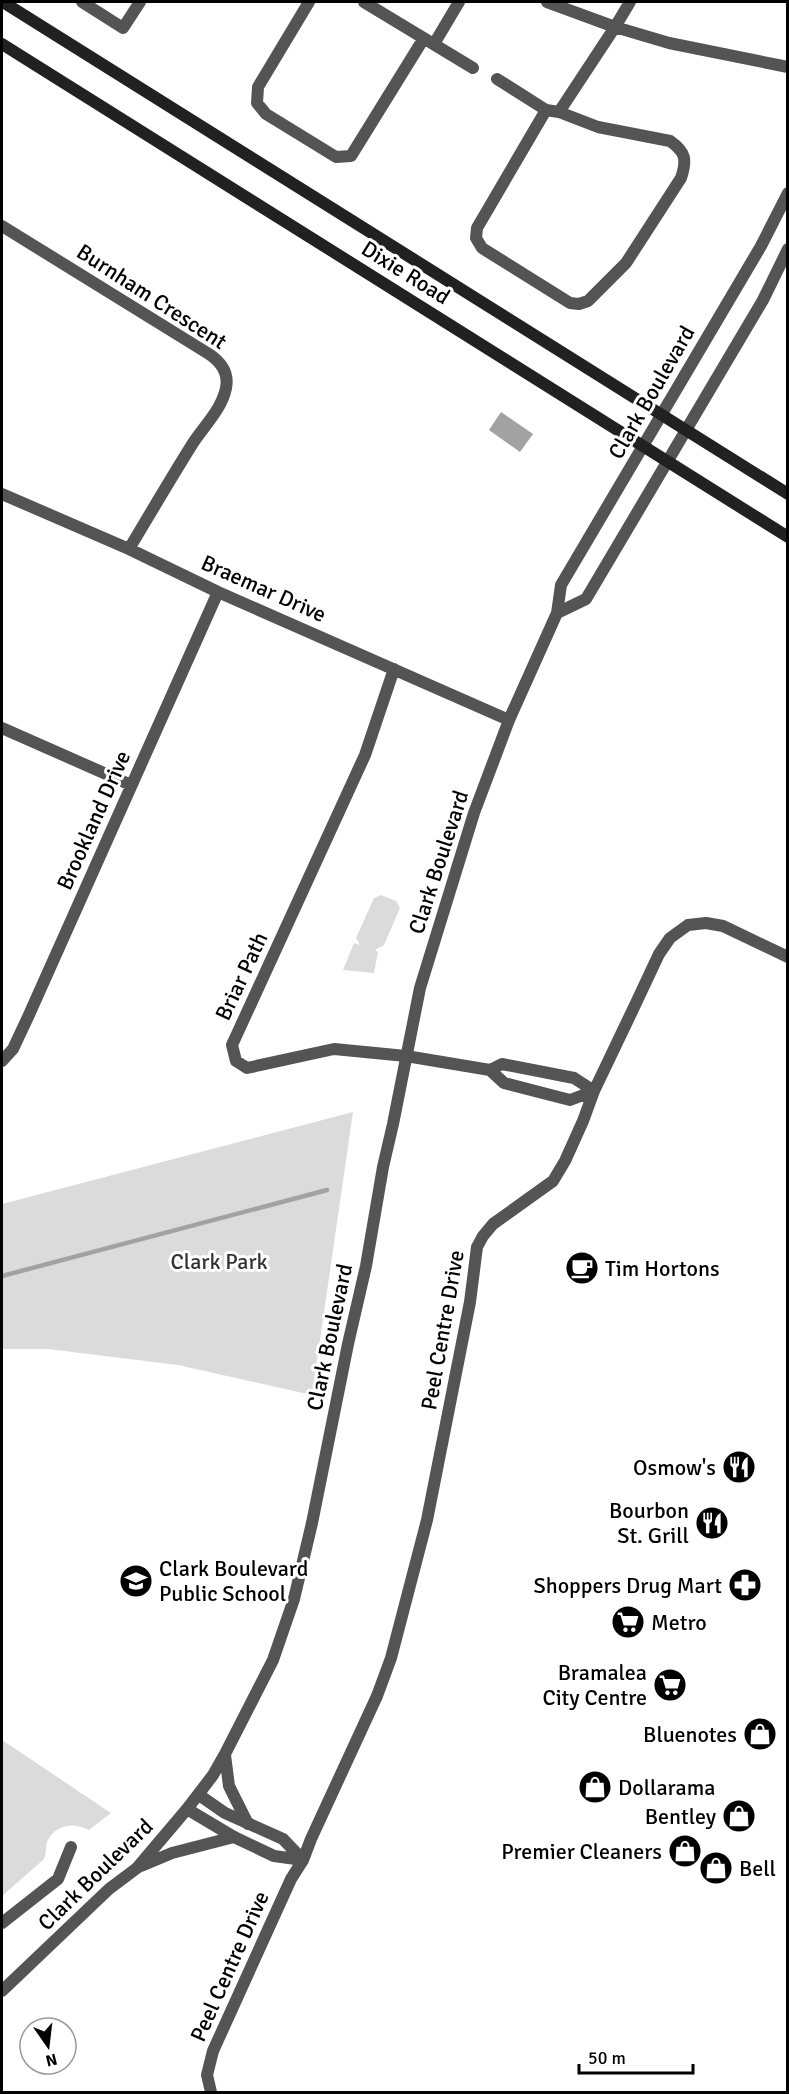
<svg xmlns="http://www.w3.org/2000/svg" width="789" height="2094" viewBox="0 0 789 2094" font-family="Signika,sans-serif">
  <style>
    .green { fill: #dbdbdb }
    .water { fill: #a2a2a2 }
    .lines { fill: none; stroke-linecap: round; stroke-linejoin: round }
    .stream { stroke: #a2a2a2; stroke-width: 4.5 }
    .minor { stroke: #545454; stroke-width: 12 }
    .tertiary { stroke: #545454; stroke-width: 12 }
    .secondary { stroke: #212121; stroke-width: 12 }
    .labels { text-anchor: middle; stroke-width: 6; stroke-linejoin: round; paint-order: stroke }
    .street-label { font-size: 22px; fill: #000; stroke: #fff }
    .park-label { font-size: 22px; fill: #323232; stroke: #fff }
    .poi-label { font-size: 22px; fill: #000; stroke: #fff; text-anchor: end }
  </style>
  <rect width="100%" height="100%" fill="#fff"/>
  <path class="green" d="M381,895l15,6 4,7 -16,37 -9,5 3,2 -4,21 -31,-3 11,-27 6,2 -4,-7 18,-40z
    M353,1112l-41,283 -134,-30 -130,-16h-46v-145z
    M2,1740l109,73 -22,17c-15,-8 -34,-6 -42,12 -2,6 0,13 -4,18l-41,36z"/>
  <path class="water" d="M501,412l32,22 -13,18 -31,-22z"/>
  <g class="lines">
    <path class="stream" d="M2,1276l325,-86"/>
    <path class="minor" d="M82,2l41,26 17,-26
      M309,2l-51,85 -1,16 9,11 70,43 15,-1 73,-118
      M364,2l109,66
      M547,2l68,25 54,16 119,24
      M434,44l25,-42
      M497,79l49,31
      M559,112l-13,-2 -69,118 -1,10 6,10 88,55 9,1 9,-3 38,-38 55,-85c6,-18 5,-26 -11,-37l-72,-14 -39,-15 56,-85 15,-25
      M2,226l207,128c12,8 20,19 17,34 -4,21 -22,38 -33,55 -22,35 -43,71 -64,106
      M2,494l127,55 89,43 291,128
      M394,669l-29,86 -133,290 4,16 11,7 87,-19 72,7 84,14 12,-6 72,14 20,13
      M2,728l129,57
      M2,1061l11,-12 15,-32 190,-425
      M490,1070l14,13 66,17 24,-9
      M199,1795l26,18 58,26 20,21
      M187,1809l47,28 40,19 29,4
      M2,1923l56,-44 13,-32
      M211,2092l-4,-17 6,-24 78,-172 12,-19 8,-21 66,-143 14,-38 36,-138 43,-218 7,-55 6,-11 10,-12 60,-43 12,-20 18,-40 11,-30 42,-88 23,-49 11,-16 18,-13 18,-2 17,3 65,31"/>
    <path class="tertiary" d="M557,613l29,-14 177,-299 25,-51
      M225,1755l4,31 19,38
      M141,1866l31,-13 62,-16
      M2,1991l107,-102 28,-21 50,-59 26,-34 12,-21 48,-94 21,-61 18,-76 36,-179 18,-78 17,-99 10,-43 27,-136 54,-175 35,-93 48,-107 4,-28 200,-339 27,-53"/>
    <path class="secondary" d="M3,2l785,492
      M2,44l786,493"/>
  </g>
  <defs>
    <symbol id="cafe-disc" viewBox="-11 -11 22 22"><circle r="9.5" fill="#000" stroke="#fff"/><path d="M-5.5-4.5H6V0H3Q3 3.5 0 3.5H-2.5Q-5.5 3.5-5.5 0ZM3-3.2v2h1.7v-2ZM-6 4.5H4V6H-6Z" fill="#fff"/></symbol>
    <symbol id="restaurant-disc" viewBox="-11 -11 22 22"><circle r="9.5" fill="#000" stroke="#fff"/><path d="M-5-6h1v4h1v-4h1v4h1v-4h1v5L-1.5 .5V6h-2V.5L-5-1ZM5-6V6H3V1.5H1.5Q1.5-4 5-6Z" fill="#fff"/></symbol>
    <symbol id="school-disc" viewBox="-11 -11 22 22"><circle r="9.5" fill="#000" stroke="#fff"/><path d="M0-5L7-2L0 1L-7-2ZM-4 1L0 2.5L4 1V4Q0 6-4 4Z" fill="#fff"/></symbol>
    <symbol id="pharmacy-disc" viewBox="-11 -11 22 22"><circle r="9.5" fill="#000" stroke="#fff"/><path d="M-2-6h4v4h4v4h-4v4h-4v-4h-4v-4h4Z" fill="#fff"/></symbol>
    <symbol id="supermarket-disc" viewBox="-11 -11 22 22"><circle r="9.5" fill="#000" stroke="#fff"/><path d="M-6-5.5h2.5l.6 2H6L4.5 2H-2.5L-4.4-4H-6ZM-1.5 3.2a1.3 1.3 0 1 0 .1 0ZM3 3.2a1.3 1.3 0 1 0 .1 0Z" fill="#fff"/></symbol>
    <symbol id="shop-disc" viewBox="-11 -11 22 22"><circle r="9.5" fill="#000" stroke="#fff"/><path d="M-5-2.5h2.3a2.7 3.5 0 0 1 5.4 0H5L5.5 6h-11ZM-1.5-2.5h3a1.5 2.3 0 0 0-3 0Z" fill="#fff"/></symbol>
  </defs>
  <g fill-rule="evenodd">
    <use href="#cafe-disc" x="563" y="1249" width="38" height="38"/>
    <use href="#restaurant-disc" x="720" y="1448" width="38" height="38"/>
    <use href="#restaurant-disc" x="693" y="1504" width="38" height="38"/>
    <use href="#school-disc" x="117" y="1562" width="38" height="38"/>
    <use href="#pharmacy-disc" x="726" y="1566" width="38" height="38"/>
    <use href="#supermarket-disc" x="609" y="1603" width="38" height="38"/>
    <use href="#supermarket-disc" x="651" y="1666" width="38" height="38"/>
    <use href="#shop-disc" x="741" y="1715" width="38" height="38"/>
    <use href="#shop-disc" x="576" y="1768" width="38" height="38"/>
    <use href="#shop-disc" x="720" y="1797" width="38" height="38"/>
    <use href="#shop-disc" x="666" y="1832" width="38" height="38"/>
    <use href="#shop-disc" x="697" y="1849" width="38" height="38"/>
  </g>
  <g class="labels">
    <g class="street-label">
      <text transform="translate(406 272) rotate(32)" y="8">Dixie Road</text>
      <text transform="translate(152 296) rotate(33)" y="8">Burnham Crescent</text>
      <text transform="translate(651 392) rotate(-60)" y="8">Clark Boulevard</text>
      <text transform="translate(264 588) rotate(24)" y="8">Braemar Drive</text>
      <text transform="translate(93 820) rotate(-66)" y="8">Brookland Drive</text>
      <text transform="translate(438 862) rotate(-72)" y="8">Clark Boulevard</text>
      <text transform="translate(241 976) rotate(-65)" y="8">Briar Path</text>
      <text transform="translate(442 1330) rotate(-80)" y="8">Peel Centre Drive</text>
      <text transform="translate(329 1337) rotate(-78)" y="8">Clark Boulevard</text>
      <text transform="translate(95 1874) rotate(-44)" y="8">Clark Boulevard</text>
      <text transform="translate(229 1966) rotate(-66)" y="8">Peel Centre Drive</text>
    </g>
    <g class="park-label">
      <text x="219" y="1269">Clark Park</text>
    </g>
    <g class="poi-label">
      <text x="605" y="1276" text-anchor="start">Tim Hortons</text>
      <text x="716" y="1475">Osmow's</text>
      <text x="689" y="1518">Bourbon<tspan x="689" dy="25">St. Grill</tspan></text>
      <text x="159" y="1576" text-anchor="start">Clark Boulevard<tspan x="159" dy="25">Public School</tspan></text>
      <text x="722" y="1593">Shoppers Drug Mart</text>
      <text x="651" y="1630" text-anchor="start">Metro</text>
      <text x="647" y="1680">Bramalea<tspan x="647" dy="25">City Centre</tspan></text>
      <text x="737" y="1742">Bluenotes</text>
      <text x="618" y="1795" text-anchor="start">Dollarama</text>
      <text x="716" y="1824">Bentley</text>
      <text x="662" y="1859">Premier Cleaners</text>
      <text x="739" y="1876" text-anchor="start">Bell</text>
    </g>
  </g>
  <rect width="789" height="2094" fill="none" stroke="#000000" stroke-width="6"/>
  <g transform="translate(48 2046) rotate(166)"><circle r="28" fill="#ffffff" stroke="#999999" stroke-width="1.5"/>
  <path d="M0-4.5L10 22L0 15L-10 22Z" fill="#000000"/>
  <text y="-9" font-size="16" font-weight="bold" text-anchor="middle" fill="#000000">N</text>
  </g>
  <path d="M579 2064v9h114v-9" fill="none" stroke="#000000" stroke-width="3"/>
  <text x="588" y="2064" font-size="18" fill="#000000" stroke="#ffffff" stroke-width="4.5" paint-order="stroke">50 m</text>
</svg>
